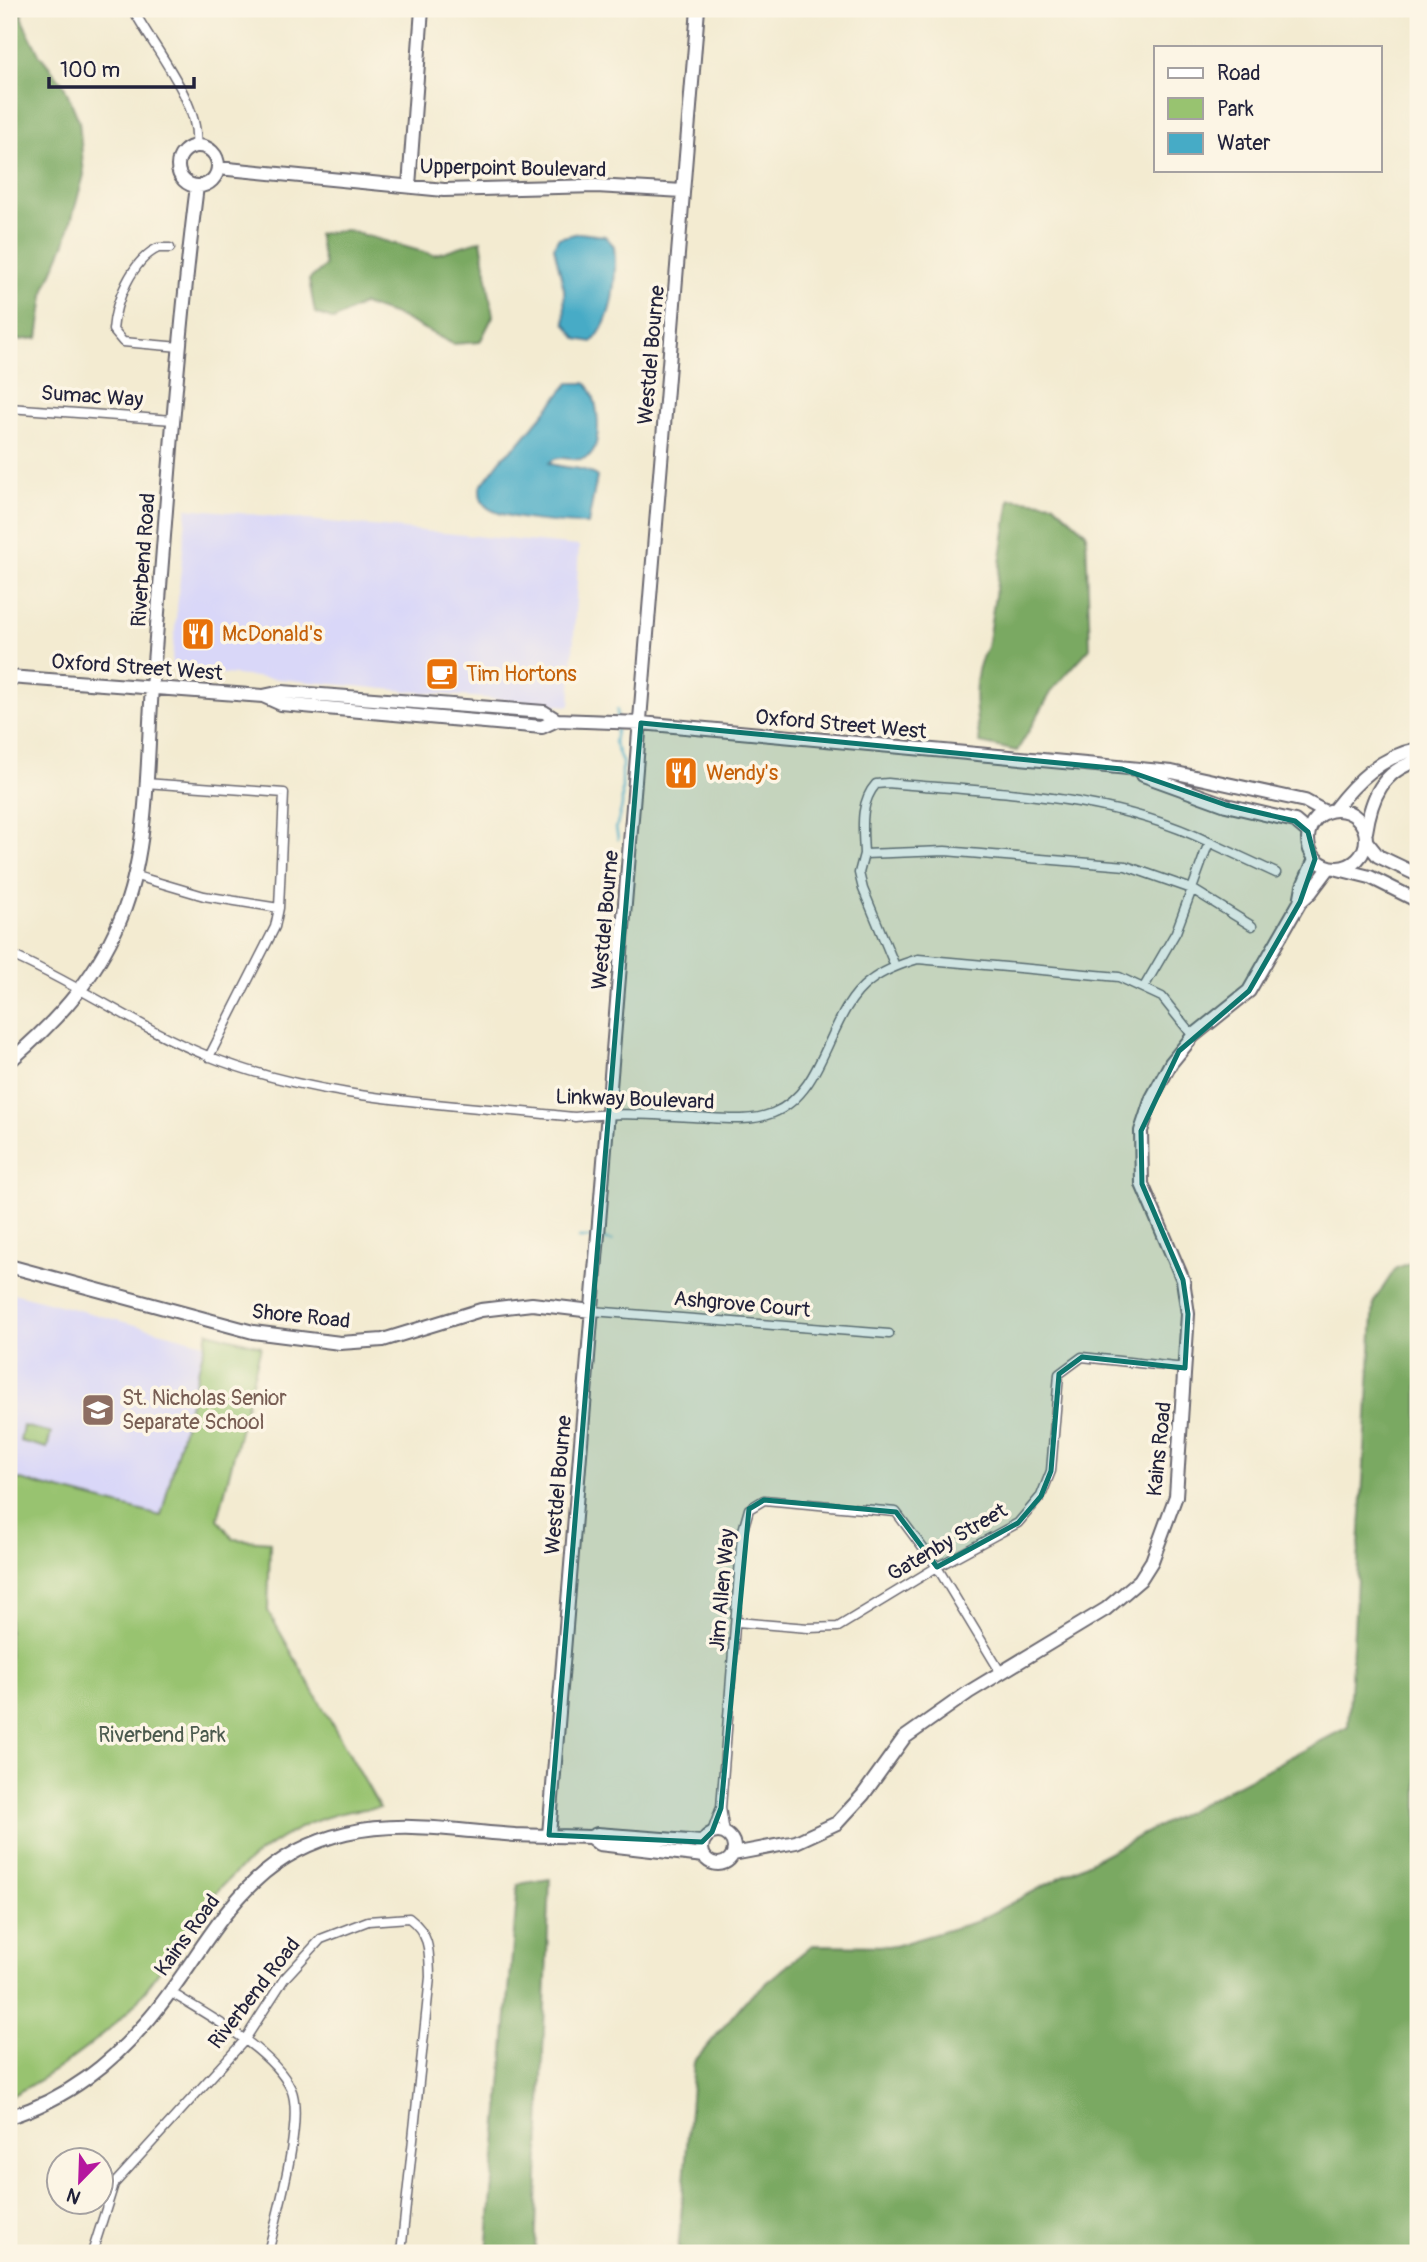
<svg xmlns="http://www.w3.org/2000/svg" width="1427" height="2262" viewBox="0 0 1427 2262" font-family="Pangolin,sans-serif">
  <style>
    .built { fill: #d9d7f8 }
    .green { fill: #98c370; stroke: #5d7256; stroke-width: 2 }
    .forest { fill: #7aa962; stroke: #4e664e; stroke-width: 2 }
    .water { fill: #46abc6; stroke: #346680; stroke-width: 2 }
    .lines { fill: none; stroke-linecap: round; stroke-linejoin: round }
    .stream { stroke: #46abc6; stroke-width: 2.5 }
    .street-casing { stroke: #6b6870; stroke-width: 11 }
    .secondary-casing { stroke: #6b6870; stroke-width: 16 }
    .street { stroke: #fff; stroke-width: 8 }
    .secondary { stroke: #fff; stroke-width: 12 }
    .marked { fill: #0f766e; fill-opacity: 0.2; stroke: #0f766e; stroke-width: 5; stroke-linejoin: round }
    .labels { text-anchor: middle; stroke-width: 7; stroke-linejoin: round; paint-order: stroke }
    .street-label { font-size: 21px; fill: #22223b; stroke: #fcf5e5 }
    .food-label { font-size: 21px; fill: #c56008; stroke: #fcf5e5; text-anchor: start }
    .education-label { font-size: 21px; fill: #785e54; stroke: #fcf5e5; text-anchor: start }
    .park-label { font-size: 21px; fill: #4b5a4e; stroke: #fcf5e5 }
  </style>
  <rect width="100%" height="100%" fill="#fcf5e5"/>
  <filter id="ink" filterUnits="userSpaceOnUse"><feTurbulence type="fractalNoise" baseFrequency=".0143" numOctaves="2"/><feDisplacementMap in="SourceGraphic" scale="14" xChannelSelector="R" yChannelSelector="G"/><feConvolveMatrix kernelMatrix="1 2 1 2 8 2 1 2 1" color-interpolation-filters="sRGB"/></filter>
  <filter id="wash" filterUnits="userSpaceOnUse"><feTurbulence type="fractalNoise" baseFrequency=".00686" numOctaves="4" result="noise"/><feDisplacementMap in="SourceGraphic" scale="28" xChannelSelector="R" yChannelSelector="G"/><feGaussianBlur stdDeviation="1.57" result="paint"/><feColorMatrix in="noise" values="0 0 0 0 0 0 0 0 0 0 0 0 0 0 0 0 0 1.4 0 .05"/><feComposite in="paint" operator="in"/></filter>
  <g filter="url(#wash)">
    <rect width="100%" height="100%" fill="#f3ebd1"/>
    <path class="built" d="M187,508l392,38 -9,160 -399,-37z
      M9,1292l196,51 -44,173 -152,-39z"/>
    <path class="green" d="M208,1332l53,14 -43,173 15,20 37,3 -2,69 112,197c-82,2 -151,59 -195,124 -18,25 -34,55 -56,78 -36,36 -75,64 -120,87v-620l152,39z
      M23,1426l28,7 -4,15 -27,-7z"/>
    <path class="forest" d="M9,9h11l4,15 15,30 25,31 15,36 5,54 -19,68 -20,46 -7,49 -29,3z
      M346,230l88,25 47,-15 12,76 -13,26 -27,2 -52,-27 -38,-13 -29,16 -19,-7 -6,-33 16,-14 -7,-32z
      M1010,499l43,4 33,30 4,115 -37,41 -36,62 -37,-8c-5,-32 -10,-66 7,-96z
      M1418,1260v993h-740l16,-191 51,-61 67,-56 82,1 81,-24 373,-195 26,-426 22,-33z
      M550,1879l-15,374h-48l31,-369z"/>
    <path class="water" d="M579,233l26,3 9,10c3,30 0,74 -22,96l-15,-3 -12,-16 -1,-34 -10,-42 4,-9z
      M569,383h16c14,10 18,61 5,72 -13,11 -30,-4 -41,8 15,7 36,2 48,14l-9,47c-20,0 -86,-4 -101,-17 -7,-6 -7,-12 -7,-20l23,-30 17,-15z"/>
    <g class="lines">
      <path class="stream" d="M617,719v-10
        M617,726l-3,16 8,20v44l-6,22 2,11
        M579,1238h14
        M603,1239l9,2"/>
    </g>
  </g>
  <g filter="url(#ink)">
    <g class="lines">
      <defs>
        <path id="street" d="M133,9c19,37 68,94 63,136
          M170,248h-12c-26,12 -43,54 -45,82l10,12 57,5
          M9,408l164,12
          M1209,842c-101,-49 -212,-49 -321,-59l-12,1c-17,19 -13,45 -12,70l81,-3 181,15 66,23 17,-47 67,31
          M864,854l-5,19 4,16 32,77
          M133,875l71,21 75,12 5,-115 -139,-10
          M9,954c68,29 129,74 199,102 114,46 246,48 367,61 40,-5 78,-2 118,0 26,1 55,6 80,-4 54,-22 54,-101 97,-132 14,-11 31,-17 48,-22l201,18 43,20 31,39
          M1144,987l32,-55 16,-43 60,37
          M209,1057l66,-130 4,-19
          M592,1311l297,23
          M737,1622l71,6 30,-1 99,-60 81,-44 23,-27 10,-25 8,-97 23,-17 103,11
          M712,1832l8,-22
          M725,1833l-4,-25 21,-274 7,-25 15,-9 132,12 41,55 64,106
          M170,1992c36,22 103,58 121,97 14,30 -15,129 -23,164
          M92,2253l22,-69 130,-143 40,-62 37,-40 47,-18 41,-3c22,17 20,34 21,59l-29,276"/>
        <path id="secondary" d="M178 166a20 20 0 1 1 40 0a20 20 0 1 1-40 0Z
          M218,168l226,22 152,-4 87,5
          M409,186l13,-177
          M9,677l254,19 19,-4 262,20 13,8
          M263,696l18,8 261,23 15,-7 84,3 531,49 133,29 20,11
          M1143,775l83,30 69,16 13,11
          M1308 839a29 29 0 1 1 58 0a29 29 0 1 1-58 0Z
          M1334,810c22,-29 48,-54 84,-61
          M1366,832c5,-33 16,-62 52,-71
          M1366,841l12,15 40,19
          M1338,869l32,8 48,24
          M1300,902l11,-10 18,-24
          M9,1062c52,-45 91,-88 116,-154 24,-66 22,-151 27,-221 14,-167 24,-334 45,-501
          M9,1266l244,66 87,11 43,-3 98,-30 51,-6 60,7
          M702 1848a16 16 0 1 1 32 0a16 16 0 1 1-32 0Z
          M549,1835l149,-1826
          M590,1837l9,7 105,12
          M733,1854l63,-12 41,-19 26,-28 41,-57 65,-46 137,-83 34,-29 12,-19 24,-65 12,-182 -5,-34 -41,-96 -1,-53 11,-33 19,-35 22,-27 56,-45 51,-89 3,-16 12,-27
          M9,2117c58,-18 102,-53 141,-99 63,-75 88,-160 196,-185 56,-13 113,-2 169,2 25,1 50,1 75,2l7,-3 105,8"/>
      </defs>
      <use href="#street" class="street-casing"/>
      <use href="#secondary" class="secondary-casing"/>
      <use href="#street" class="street"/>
      <use href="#secondary" class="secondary"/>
    </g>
  </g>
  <path class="marked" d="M641,723l481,46 104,36 69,16 13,11 7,27 -15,43 -51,89 -70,60 -38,80 1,53 41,96 5,34 -3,54 -103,-11 -23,17 -8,97 -10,25 -23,27 -81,44 -41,-55 -132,-12 -15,9 -28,299 -9,24 -10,10 -153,-7z"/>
  <defs>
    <symbol id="restaurant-square" viewBox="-11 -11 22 22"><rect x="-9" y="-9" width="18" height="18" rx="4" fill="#e8710a" stroke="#fcf5e5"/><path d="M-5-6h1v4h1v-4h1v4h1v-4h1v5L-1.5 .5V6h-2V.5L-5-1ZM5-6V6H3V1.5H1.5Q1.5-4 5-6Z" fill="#fff"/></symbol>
    <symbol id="cafe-square" viewBox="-11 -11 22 22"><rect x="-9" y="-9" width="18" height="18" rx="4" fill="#e8710a" stroke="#fcf5e5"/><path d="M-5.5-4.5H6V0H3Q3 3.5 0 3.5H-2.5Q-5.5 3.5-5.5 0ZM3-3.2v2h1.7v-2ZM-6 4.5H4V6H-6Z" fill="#fff"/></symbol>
    <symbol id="school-square" viewBox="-11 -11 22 22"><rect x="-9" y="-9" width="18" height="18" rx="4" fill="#8d6e63" stroke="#fcf5e5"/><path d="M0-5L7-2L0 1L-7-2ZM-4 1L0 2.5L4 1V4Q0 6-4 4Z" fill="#fff"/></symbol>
  </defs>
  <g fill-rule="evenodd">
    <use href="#restaurant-square" x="179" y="615" width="38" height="38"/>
    <use href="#cafe-square" x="423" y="655" width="38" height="38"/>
    <use href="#restaurant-square" x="662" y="754" width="38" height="38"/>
    <use href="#school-square" x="79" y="1391" width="38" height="38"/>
  </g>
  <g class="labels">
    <g class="street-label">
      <text transform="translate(513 168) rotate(1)" y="7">Upperpoint Boulevard</text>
      <text transform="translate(651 355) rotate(-85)" y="7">Westdel Bourne</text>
      <text transform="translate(92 396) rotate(4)" y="7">Sumac Way</text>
      <text transform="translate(143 560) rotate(-86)" y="7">Riverbend Road</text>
      <text transform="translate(137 667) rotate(4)" y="7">Oxford Street West</text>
      <text transform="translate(841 724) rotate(5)" y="7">Oxford Street West</text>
      <text transform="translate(605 920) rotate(-85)" y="7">Westdel Bourne</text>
      <text transform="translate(635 1099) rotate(2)" y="7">Linkway Boulevard</text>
      <text transform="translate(742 1304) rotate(5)" y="7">Ashgrove Court</text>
      <text transform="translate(301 1316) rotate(6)" y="7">Shore Road</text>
      <text transform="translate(1159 1449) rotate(-84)" y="7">Kains Road</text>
      <text transform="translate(558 1485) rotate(-85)" y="7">Westdel Bourne</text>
      <text transform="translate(947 1542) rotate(-30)" y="7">Gatenby Street</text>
      <text transform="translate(722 1590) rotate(-85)" y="7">Jim Allen Way</text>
      <text transform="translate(187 1935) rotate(-54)" y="7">Kains Road</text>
      <text transform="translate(254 1993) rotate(-52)" y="7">Riverbend Road</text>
    </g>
    <g class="food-label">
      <text x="222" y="641">McDonald's</text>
      <text x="466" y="681">Tim Hortons</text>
      <text x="706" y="780">Wendy's</text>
    </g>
    <g class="education-label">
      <text x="122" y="1405">St. Nicholas Senior<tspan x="122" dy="24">Separate School</tspan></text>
    </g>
    <g class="park-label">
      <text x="162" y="1742">Riverbend Park</text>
    </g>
  </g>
  <rect width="1427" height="2262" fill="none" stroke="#fcf5e5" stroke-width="35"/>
  <rect x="1154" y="46" width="228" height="126" fill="#fcf5e5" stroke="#a5a1a1" stroke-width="2"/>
  <rect x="1168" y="68" width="35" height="10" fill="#ffffff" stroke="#a5a1a1" stroke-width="2"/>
  <text x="1217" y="80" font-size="21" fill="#22223b">Road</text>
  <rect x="1168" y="98" width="35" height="21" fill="#98c370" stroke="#a5a1a1" stroke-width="2"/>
  <text x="1217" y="116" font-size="21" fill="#22223b">Park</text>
  <rect x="1168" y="133" width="35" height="21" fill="#46abc6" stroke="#a5a1a1" stroke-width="2"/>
  <text x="1217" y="150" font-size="21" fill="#22223b">Water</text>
  <g transform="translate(80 2181) rotate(203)"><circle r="33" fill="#fcf5e5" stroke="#a5a1a1" stroke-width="2"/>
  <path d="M0-5L12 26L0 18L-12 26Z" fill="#b5179e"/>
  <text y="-10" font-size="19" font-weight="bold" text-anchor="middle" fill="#22223b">N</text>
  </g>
  <path d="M49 77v10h145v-10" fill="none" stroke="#22223b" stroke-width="3.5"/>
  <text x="60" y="77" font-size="21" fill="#22223b" stroke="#fcf5e5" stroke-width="5" paint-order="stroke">100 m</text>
</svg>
